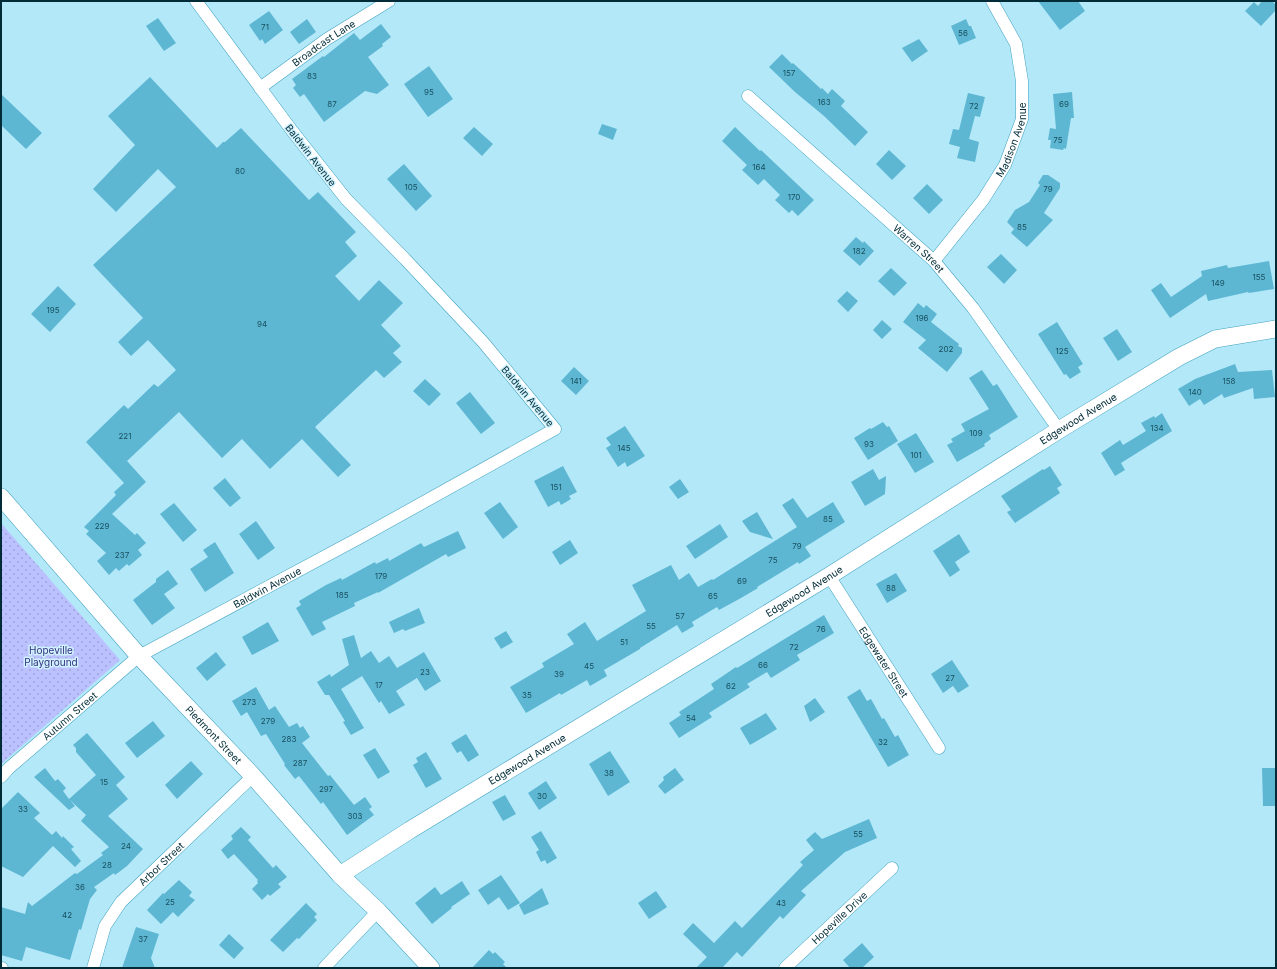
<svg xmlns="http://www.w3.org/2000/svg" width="1277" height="969" viewBox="0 0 1277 969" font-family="Inter,sans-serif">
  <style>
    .park { fill: url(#park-dots) }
    .building { fill: #5db7d3 }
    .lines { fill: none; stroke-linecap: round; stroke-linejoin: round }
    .street-casing { stroke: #42a2bf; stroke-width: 13 }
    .secondary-casing { stroke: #42a2bf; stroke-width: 18 }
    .street { stroke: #fff; stroke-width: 12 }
    .secondary { stroke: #fff; stroke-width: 17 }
    .labels { text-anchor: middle; stroke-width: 3; stroke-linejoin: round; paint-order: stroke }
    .number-label { font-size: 8px; fill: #184f5e }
    .street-label { font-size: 10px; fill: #012c37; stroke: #cff2fe }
    .park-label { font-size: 10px; fill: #35317e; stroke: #cff2fe }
  </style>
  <defs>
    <pattern id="park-dots" width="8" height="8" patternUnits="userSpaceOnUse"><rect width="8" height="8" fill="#bbc0fe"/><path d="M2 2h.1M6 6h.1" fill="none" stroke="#9fa5da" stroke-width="1.8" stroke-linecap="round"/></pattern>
  </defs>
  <rect width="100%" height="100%" fill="#b3e8f9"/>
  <path class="park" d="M1,523l119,137 -119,104z"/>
  <path class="building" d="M1038,1h40l7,10 -25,19z
    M1262,1h10l4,4v5l-15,16 -16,-15 9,-9 4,4z
    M269,11l14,19 -18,14 -3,-5 -2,2 -11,-16z
    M158,18l18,25 -12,8 -18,-25z
    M307,19l9,13 -17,12 -9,-12z
    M966,19l3,7h2l5,12 -17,7 -8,-19z
    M381,24l10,13 -9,7 1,2 -15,11 21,28 -12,9 -12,-3 -41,31 -20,-28 -4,3 -7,-9 3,-3 -4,-6 31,-23 1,1 30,-24 6,7z
    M919,39l9,12 -16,11 -10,-14z
    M782,54l10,10 1,-1 28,26 1,-1 6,6 4,-5 13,12 -4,5 27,26 -13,14 -31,-30 -29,-24 -26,-25z
    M429,66l24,33 -25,18 -24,-33z
    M150,77l67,71 6,-6h2l16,-14 68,72 9,-8 38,40 -11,10 12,14 -22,20 24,25 20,-21 24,23 -22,22 20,21 -8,7 9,9 -18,16 -8,-8 -61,57 36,38 -13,12 -36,-38 -32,30 -28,-30 -20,19 -43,-46 -52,49 19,21 -34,32 23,21 2,-2 9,10 -8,7 4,5 -13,11 -2,-2 -8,7 -3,-3 -7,7 -12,-14 9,-8 -20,-19 3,-3 -5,-4 32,-32 -2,-3 10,-9 -38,-41 38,-37 4,4 26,-25 4,3 18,-17 -28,-30 -17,16 -13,-14 25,-24 -50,-53 83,-78 -18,-18 -42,43 -23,-23 42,-44 -27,-29z
    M1072,92l2,26h-3l-5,31 -2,-1 -1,2 -13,-2 1,-8h-3l2,-12 6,1 -3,-35z
    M968,93l17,4 -5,20 -5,-1 -6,23 10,3 -4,20 -18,-4 3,-11 -11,-3 4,-15 6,1z
    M1,94l41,39 -16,16 -25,-24z
    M602,124l15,5 -4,11 -15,-6z
    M474,127l19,17 -11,12 -19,-18z
    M735,127l25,24 1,-1 53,50 -16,16 -6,-6 -3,3 -14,-13 5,-5 -16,-16 -6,6 -16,-15 5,-5 -25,-24z
    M889,150l17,16 -14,14 -16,-16z
    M404,164l28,32 -16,15 -29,-32z
    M1043,175h5l12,8v5l-16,25 9,7 -26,27 -16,-14 3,-4 -7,-7 8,-12 14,-8 11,-17 -2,-2z
    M927,184l16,16 -14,14 -16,-16z
    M856,237l7,6 1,-2 10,10 -14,15 -17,-15z
    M1001,254l16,16 -13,14 -17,-17z
    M1269,261l5,28 -25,4 -1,-1 -40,9 -2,-7 -36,24 -19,-28 10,-7 10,14 31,-21 -1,-5 26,-6 1,3z
    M891,268l16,15 -13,13 -16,-15z
    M58,286l18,18 -26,28 -19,-18z
    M847,291l11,10 -10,11 -11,-11z
    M918,303l6,5 2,-3 11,9 -6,8 28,22 -1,2 4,2v5l-15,19 -29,-24 8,-8 -23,-18z
    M882,320l10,9 -10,10 -9,-9z
    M1057,322l26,42 -5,3 3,5 -11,7 -4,-5 -2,1 -26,-41z
    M1117,329l15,23 -14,9 -15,-23z
    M1235,364l3,8 34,-2 3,27 -21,2 -1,-11 -29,10 -2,-4 -18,11 -4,-6 -11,7 -11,-17 17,-10z
    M574,367l15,14 -13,14 -15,-14z
    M982,370l11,16 4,-2 21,33 -29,18 2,4 -7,5 1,2 -28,16 -10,-17 6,-3 -2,-3 14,-8 -4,-7 28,-15 -20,-31z
    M425,379l16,15 -12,12 -16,-15z
    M470,392l25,31 -14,11 -25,-31z
    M1162,413l10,18 -51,32 4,7 -10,6 -14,-23 19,-13 3,5 23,-14 -5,-8 13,-7 1,2z
    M883,422l4,5 2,-1 9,15 -30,19 -14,-22 16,-10 1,1z
    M625,426l20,30 -18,11 -2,-5 -7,5 -12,-19 5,-3 -5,-7z
    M916,433l18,29 -19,11 -18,-29z
    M563,466l14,26 -8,4 2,3 -10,6 -2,-4 -11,6 -14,-26z
    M1050,466l12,19 -5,3 3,5 -45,30 -8,-11 4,-2 -10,-14 42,-27 1,1z
    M873,469l6,11 7,-4 -1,18 -20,12 -14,-24z
    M225,478l16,20 -11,9 -17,-19z
    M680,479l9,13 -11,7 -9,-12z
    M793,498l14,20 26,-16 12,20 -40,25 6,9 -12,8 -1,-2 -41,25 1,1 -17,10 -22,12 -2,-3 -25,15 2,4 -12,7 -5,-8 -37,23v1l-36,21 3,6 -17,10 -3,-6 -26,15 -1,-2 -34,20 -16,-26 34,-20 -2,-4 32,-19 -7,-10 18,-12 12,19 44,-27 5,-3 -14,-26 39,-20 8,15 10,-7 9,14 14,-8 1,1 84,-53 -15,-22z
    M500,502l18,25 -15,12 -19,-26z
    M174,503l23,27 -14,12 -23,-28z
    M757,512l16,27 -23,-7 -8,-11z
    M256,521l19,27 -17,12 -19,-26z
    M720,524l8,13 -33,22 -9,-13z
    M458,531l8,17 -18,9 -2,-3 -68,39v-1l-24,11 1,3 -33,16 4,7 -14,7 -16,-28 5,-3 -2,-4 27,-16 15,-7 1,2 33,-18 1,2 12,-6 1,3 32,-18 3,4z
    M959,534l11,18 -15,10 5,8 -10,7 -17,-26z
    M570,540l8,13 -18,12 -8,-13z
    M215,542l19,31 -29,19 -15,-23 18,-12 -5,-7z
    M168,570l10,14 -14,10 11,14 -23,17 -19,-25 23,-18v-3z
    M896,573l11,18 -20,12 -11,-19z
    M419,608l6,15 -20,8 -2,-2 -9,4 -5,-11z
    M824,615l10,18 -37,22 3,5 -29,18 -4,-6 -20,12 3,3 -41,26 3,4 -33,21 -10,-15 12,-8 -2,-3 35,-23 -3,-5 25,-17 1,1z
    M268,622l11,19 -27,14 -10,-18z
    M506,631l7,11 -12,7 -7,-11z
    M354,635l7,23 10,-7 8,12 10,-7 8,12 27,-16 17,29 -16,10 -8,-13 -21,13 9,14 -16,9 -8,-13 -2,2 -17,-27 -21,13 23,39 -13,7 -8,-13 2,-1 -16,-26h-4l-8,-13 13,-8 1,3 18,-12 -7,-26z
    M216,652l10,13 -19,16 -11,-13z
    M952,660l17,26 -11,7 -5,-7 -10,7 -12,-19z
    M256,687l13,23 6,-4 14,21 8,-4 3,5 3,-2 7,11 -8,6 26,33 2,-1 24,30 11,-8 7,10 -3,2 5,6 -27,20 -24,-33 -2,2 -22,-28 -4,3 -11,-14 1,-1 -19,-30 -5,2 -14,-24 -6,4 -9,-15z
    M860,689l7,12 4,-2 11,20 2,-1 11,19 3,-2 11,20 -21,12 -41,-70z
    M815,698l10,14 -15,10 -6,-16z
    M766,713l11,16 -27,16 -10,-17z
    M153,721l12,15 -28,22 -12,-15z
    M87,733l38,44 -9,8 12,14 -20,17 35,33 -16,17 -12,9 -1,-2 -20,14 3,3 -7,9 -9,31 -2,-1 -9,31 -44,-13 -4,14 -21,-6v-48l24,7 3,-12 4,4 43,-33 2,1 26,-19 -2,-2 8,-6 -28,-26 5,-6 -16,-15 5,6 -6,4 -35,-33 11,-9 10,13 3,-2 8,9 -3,3 6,8 27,-24 -20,-23v-4l-3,-3z
    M466,734l13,21 -11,7 -7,-11 -4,2 -6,-10z
    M375,748l15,24 -12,7 -15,-24z
    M610,751l20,31 -22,14 -19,-32z
    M426,752l16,27 -16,9 -13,-23 5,-3 -2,-4z
    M191,761l12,13 -26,25 -12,-14z
    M675,768l9,12 -19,14 -7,-8 6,-6 -1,-3z
    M1262,768h14v38h-13z
    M546,781l11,17 -18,12 -11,-17z
    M18,792l22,21 -6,5 18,17 4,-4 6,7 1,-2 11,11 -3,2 10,12 -6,6 -22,-21 -30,31 -22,-11v-57z
    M505,795l11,19 -13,7 -11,-19z
    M869,819l8,19 -32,14 -44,39 5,4 -23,24 -3,-3 -38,41 -5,-5 -15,16h-26l11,-11 -24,-23 10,-11 21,20 21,-22 7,7 61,-63 -3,-3 14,-12 -8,-10 9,-8 7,7z
    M241,827l10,10 -3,3 25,28 3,-3 11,12 -9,7 3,3 -11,9 -2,-2 -6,6 -10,-11 6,-6 -1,-2 1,-1 -24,-26 -6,5 -7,-9 12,-11 -2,-3z
    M541,831l16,27 -10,6 -2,-4 -4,2 -5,-10 3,-2 -8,-13z
    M501,875l19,28 -12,7 -9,-13 -11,8 -10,-15z
    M179,880l13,12 -3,4 6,4 -17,17 -5,-5 -12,12 -14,-14 16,-17 1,1z
    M462,881l8,13 -19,13 1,1 -20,16 -17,-21 20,-16 6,8z
    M542,888l7,16 -25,11 -5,-10z
    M656,891l11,16 -18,12 -11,-16z
    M306,903l11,11 -3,3 3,3 -18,19 -2,-1 -14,14 -13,-12z
    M136,927l23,7 -8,24 4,10h-33z
    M229,934l15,14 -10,11 -15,-14z
    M862,943l12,14 -12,11h-12l-7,-8z
    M489,950l4,4 2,-2 10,10 -2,2 4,4h-35z"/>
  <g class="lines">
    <defs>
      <g id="street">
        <path id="s1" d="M260,88l67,-49 62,-38"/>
        <path id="s2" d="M748,96l186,165 39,47 86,122"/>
        <path id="s3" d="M934,261l49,-61 22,-35 17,-46v-38l-6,-37 -24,-43"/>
        <path id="s4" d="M829,576l110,172"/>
        <path id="s5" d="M1,777l8,-9 130,-112 222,-119 194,-108 -72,-87 -78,-83 -59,-60 -53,-67 -97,-131"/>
        <path d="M1,968h1"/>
        <path id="s6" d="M93,968l12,-42 16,-24 132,-126"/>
        <path d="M324,968l54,-57"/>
        <path id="s7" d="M785,968l107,-100"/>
      </g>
      <g id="secondary">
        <path id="s8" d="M1,497l138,159 114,120 87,99 38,36 53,57"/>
        <path id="s9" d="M340,875l70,-45 419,-254 230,-146 120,-73 36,-18 61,-10"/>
      </g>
    </defs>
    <use href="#street" class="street-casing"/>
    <use href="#secondary" class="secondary-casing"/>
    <use href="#street" class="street"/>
    <use href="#secondary" class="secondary"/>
  </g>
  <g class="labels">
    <g class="number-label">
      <text x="265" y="30">71</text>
      <text x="963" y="36">56</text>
      <text x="789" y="76">157</text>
      <text x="312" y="79">83</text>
      <text x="429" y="95">95</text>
      <text x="824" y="105">163</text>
      <text x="332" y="107">87</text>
      <text x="1064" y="107">69</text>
      <text x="974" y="109">72</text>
      <text x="1058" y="143">75</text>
      <text x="759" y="170">164</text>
      <text x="240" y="174">80</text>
      <text x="411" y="190">105</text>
      <text x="1048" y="192">79</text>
      <text x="794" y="200">170</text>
      <text x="1022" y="230">85</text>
      <text x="859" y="254">182</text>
      <text x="1259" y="280">155</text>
      <text x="1218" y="286">149</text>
      <text x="53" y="313">195</text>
      <text x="922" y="321">196</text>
      <text x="262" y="327">94</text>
      <text x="946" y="352">202</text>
      <text x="1062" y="354">125</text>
      <text x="576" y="384">141</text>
      <text x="1229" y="384">158</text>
      <text x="1195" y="395">140</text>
      <text x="1157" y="431">134</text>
      <text x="976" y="436">109</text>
      <text x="125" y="439">221</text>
      <text x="869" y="447">93</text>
      <text x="624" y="451">145</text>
      <text x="916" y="458">101</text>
      <text x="556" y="490">151</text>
      <text x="828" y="522">85</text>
      <text x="102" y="529">229</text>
      <text x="797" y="549">79</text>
      <text x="122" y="558">237</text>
      <text x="773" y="563">75</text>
      <text x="381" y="579">179</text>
      <text x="742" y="584">69</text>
      <text x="891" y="591">88</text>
      <text x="342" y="598">185</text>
      <text x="713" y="599">65</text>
      <text x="680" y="619">57</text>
      <text x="651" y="629">55</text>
      <text x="821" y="632">76</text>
      <text x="624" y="645">51</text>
      <text x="794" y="650">72</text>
      <text x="763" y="668">66</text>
      <text x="589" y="669">45</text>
      <text x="425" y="675">23</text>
      <text x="559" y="677">39</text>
      <text x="950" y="681">27</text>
      <text x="379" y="688">17</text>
      <text x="731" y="689">62</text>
      <text x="527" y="698">35</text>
      <text x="249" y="705">273</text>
      <text x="691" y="721">54</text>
      <text x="268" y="724">279</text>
      <text x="289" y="742">283</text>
      <text x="883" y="745">32</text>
      <text x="300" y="766">287</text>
      <text x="609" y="776">38</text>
      <text x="104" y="785">15</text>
      <text x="326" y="792">297</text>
      <text x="542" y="799">30</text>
      <text x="23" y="812">33</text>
      <text x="355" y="819">303</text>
      <text x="858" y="837">55</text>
      <text x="126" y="849">24</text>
      <text x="107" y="868">28</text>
      <text x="80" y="890">36</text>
      <text x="170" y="905">25</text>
      <text x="781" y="906">43</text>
      <text x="67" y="918">42</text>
      <text x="143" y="942">37</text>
    </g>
    <g class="street-label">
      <text dy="4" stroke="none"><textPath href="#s1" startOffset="78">Broadcast Lane</textPath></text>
      <text dy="4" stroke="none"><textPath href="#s3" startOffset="146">Madison Avenue</textPath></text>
      <text transform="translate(311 155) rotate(52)" y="4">Baldwin Avenue</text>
      <text dy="4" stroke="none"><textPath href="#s2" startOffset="229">Warren Street</textPath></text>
      <text transform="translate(528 396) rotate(50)" y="4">Baldwin Avenue</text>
      <text dy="4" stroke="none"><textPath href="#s9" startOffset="868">Edgewood Avenue</textPath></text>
      <text dy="4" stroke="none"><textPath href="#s5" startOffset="329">Baldwin Avenue</textPath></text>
      <text dy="4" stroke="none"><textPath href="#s9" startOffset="544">Edgewood Avenue</textPath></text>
      <text dy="4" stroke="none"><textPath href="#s4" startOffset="102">Edgewater Street</textPath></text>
      <text dy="4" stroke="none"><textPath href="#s5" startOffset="92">Autumn Street</textPath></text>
      <text dy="4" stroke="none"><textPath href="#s8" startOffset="319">Piedmont Street</textPath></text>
      <text dy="4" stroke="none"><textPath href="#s9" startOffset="220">Edgewood Avenue</textPath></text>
      <text dy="4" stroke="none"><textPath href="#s6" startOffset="128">Arbor Street</textPath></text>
      <text dy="4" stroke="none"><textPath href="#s7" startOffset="74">Hopeville Drive</textPath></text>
    </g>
    <g class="park-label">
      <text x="51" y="654">Hopeville<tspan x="51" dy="12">Playground</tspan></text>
    </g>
  </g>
  <rect width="1277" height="969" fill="none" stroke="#012c37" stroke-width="4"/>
</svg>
